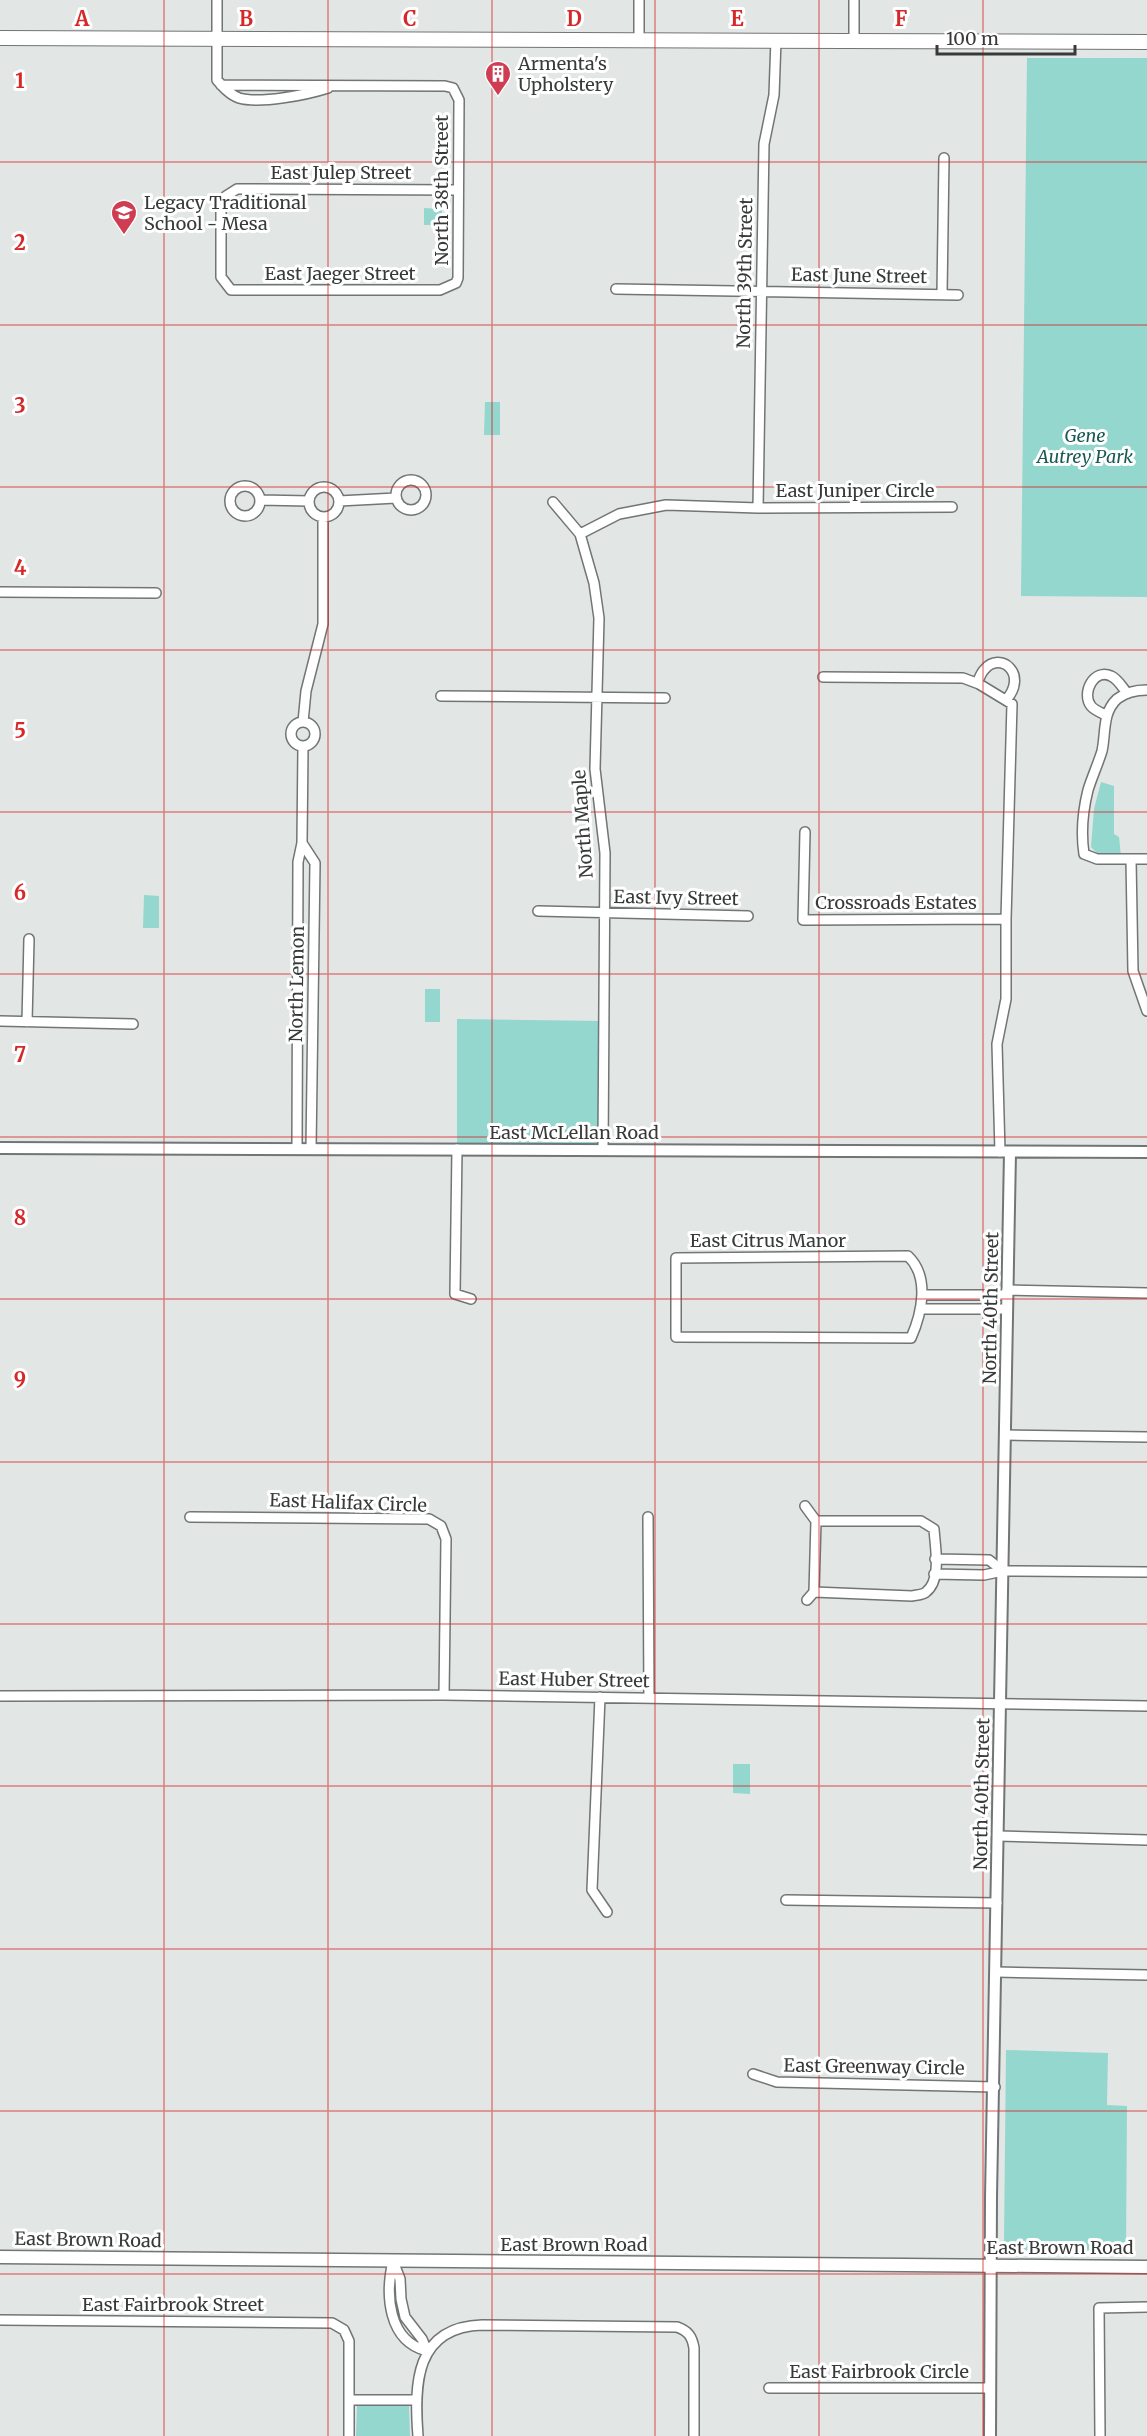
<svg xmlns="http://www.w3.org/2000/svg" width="1147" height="2436" viewBox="0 0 1147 2436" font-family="Merriweather,serif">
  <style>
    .green { fill: #94d7cf }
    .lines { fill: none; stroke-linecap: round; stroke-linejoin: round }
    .minor-casing { stroke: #717575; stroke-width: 12 }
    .tertiary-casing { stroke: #717575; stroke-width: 14 }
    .secondary-casing { stroke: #717575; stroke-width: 15 }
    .primary-casing { stroke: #717575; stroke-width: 16 }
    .minor { stroke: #fff; stroke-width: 9 }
    .tertiary { stroke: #fff; stroke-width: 10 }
    .secondary { stroke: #fff; stroke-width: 12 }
    .primary { stroke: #fff; stroke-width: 14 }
    .grid { fill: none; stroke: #d62828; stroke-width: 1.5; stroke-opacity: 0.55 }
    .labels { text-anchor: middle; stroke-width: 6; stroke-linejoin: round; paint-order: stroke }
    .poi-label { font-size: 18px; fill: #383a39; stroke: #fff; text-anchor: start }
    .street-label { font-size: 18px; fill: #383a39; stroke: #fff }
    .park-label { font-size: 18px; font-style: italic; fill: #1a5a54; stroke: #fff }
    .grid-label { font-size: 20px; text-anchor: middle; font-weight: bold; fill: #d62828; stroke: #fff; stroke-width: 6; stroke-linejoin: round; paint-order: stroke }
  </style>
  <rect width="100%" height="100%" fill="#e2e6e5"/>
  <path class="green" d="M1027,58h120v539l-126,-1z
    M424,208l18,1v16h-18z
    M485,402h15v33h-16z
    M1101,782l13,4v48l5,3 2,19 -24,-3 -6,-6 3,-38z
    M144,895l15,1v32h-16z
    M425,989h15v33h-15z
    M457,1019l146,2v129l-146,-1z
    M733,1764h17v30l-17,-1z
    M1006,2050l102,3 -1,52 20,1 -1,144 -113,1 -9,-9z
    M357,2406h52l1,30h-54z"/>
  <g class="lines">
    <defs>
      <path id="minor" d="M217,0v80c6,7 13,15 22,18 21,6 67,-3 89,-10
        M639,0v40
        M854,41v-41
        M221,85l224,1 8,2 6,12 -1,178 -2,5 -16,7h-209l-10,-13v-70l5,-11 11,-7 221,1
        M616,289l342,6
        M942,294l2,-136
        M396 495a15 15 0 1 1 30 0a15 15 0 1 1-30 0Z
        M230 501a15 15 0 1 1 30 0a15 15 0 1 1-30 0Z
        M309 502a15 15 0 1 1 30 0a15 15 0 1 1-30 0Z
        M260,500l49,1
        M339,501l57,-3
        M553,502l27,32 14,49 5,35 -4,151 10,84 -2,297
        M758,508l6,-364 10,-49 2,-55
        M580,534l39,-20 47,-9 92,3 194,-1
        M0,592l156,1
        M823,677l140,1 16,6 33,20 -6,215v80l-9,45 3,108
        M977,683c2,-4 4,-10 7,-13 16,-20 45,4 22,30
        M1147,690c-11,0 -21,2 -30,9 -15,14 -11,34 -15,52 -4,13 -10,26 -14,39 -5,20 -7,44 -4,64l13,5h50
        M441,696l224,2
        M1107,716c-5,-3 -13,-6 -16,-10 -10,-13 3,-38 20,-30 7,3 11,11 16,17
        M291 734a12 12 0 1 1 24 0a12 12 0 1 1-24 0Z
        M303,722l3,-31 17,-67v-107
        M805,832l-2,88 203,-1
        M302,843l13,20 -4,286
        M1131,860l2,111 14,40
        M538,911l210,5
        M0,1021l133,3
        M27,1022l2,-83
        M297,1149l1,-287 4,-19 1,-96
        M457,1149l-2,145 16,5
        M908,1256c22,21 14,57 3,82l-235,-1v-79z
        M1007,1290l140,3
        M923,1295h84
        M920,1309h87
        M1005,1435l142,2
        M805,1506l11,15h105l13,8c1,17 8,51 -8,63 -3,3 -10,3 -14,4l-98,-4 -7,8
        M190,1517l239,2 12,7 5,13 -2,156
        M648,1517l1,181
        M935,1559l54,1 14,11
        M934,1574l50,1 19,-4 144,1
        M814,1592l2,-71
        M0,1696l444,-1 703,11
        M600,1697l-8,193 15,22
        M998,1836l149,4
        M786,1900l211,3
        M996,1972l151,3
        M753,2074l24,8 218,5
        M393,2261c-8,34 -5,80 34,90
        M393,2261l7,18 1,20 4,18 17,22 5,12
        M0,2320l332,3 12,7 5,11v95
        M769,2388h221
        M349,2400h68
        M418,2436c-4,-52 -3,-109 64,-111l195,2c11,4 15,9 17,21v88
        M1100,2436l-1,-128 48,-1"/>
      <path id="tertiary" d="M0,1148l1147,4
        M990,2436l1,-239 19,-1045"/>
      <path id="secondary" d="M0,2257l1147,10"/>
      <path id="primary" d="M0,38l1147,4"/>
    </defs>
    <use href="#minor" class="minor-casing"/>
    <use href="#tertiary" class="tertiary-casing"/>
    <use href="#secondary" class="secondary-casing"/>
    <use href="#primary" class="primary-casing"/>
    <use href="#minor" class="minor"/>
    <use href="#tertiary" class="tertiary"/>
    <use href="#secondary" class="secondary"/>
    <use href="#primary" class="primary"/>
  </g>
  <path class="grid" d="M164,0v2436M328,0v2436M492,0v2436M655,0v2436M819,0v2436M983,0v2436M0,162h1147M0,325h1147M0,487h1147M0,650h1147M0,812h1147M0,974h1147M0,1137h1147M0,1299h1147M0,1462h1147M0,1624h1147M0,1786h1147M0,1949h1147M0,2111h1147M0,2274h1147"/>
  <defs>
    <symbol id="building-pin" viewBox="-11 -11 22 30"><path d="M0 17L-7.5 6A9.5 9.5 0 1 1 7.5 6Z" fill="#ce3d51" stroke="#fff"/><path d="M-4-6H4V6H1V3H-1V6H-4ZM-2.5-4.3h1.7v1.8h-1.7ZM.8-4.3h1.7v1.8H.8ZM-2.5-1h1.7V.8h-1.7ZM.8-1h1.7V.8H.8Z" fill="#fff"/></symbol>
    <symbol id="school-pin" viewBox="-11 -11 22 30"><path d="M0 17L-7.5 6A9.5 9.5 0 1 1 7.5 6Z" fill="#ce3d51" stroke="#fff"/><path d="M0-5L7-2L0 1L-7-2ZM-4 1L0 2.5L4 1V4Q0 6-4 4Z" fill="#fff"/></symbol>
  </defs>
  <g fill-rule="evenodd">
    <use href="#building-pin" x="483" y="59" width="30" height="40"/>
    <use href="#school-pin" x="109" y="198" width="30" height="40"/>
  </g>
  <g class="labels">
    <g class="poi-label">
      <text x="518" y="70">Armenta's<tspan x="518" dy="21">Upholstery</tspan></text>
      <text x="144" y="209">Legacy Traditional<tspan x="144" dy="21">School - Mesa</tspan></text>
    </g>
    <g class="street-label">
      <text x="341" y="179">East Julep Street</text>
      <text transform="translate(442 190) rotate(-90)" y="6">North 38th Street</text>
      <text transform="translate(745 273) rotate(-89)" y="6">North 39th Street</text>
      <text x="340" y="280">East Jaeger Street</text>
      <text transform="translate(859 276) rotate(1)" y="6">East June Street</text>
      <text x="855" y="497">East Juniper Circle</text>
      <text transform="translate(583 824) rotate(-94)" y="6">North Maple</text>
      <text transform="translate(676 898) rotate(1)" y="6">East Ivy Street</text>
      <text x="896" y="909">Crossroads Estates</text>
      <text transform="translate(297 984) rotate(-89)" y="6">North Lemon</text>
      <text x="574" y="1139">East McLellan Road</text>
      <text x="768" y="1247">East Citrus Manor</text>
      <text transform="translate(991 1308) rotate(-89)" y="6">North 40th Street</text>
      <text transform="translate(348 1503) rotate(2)" y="6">East Halifax Circle</text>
      <text transform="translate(574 1680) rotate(1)" y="6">East Huber Street</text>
      <text transform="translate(982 1794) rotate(-89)" y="6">North 40th Street</text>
      <text transform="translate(874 2067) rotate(1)" y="6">East Greenway Circle</text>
      <text transform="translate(88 2240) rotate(1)" y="6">East Brown Road</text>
      <text x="574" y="2251">East Brown Road</text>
      <text x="1060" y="2254">East Brown Road</text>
      <text x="173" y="2311">East Fairbrook Street</text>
      <text x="879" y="2378">East Fairbrook Circle</text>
    </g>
    <g class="park-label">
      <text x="1085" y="442">Gene<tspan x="1085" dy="21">Autrey Park</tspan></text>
    </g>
  </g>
  <g class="grid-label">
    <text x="82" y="26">A</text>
    <text x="246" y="26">B</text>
    <text x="410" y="26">C</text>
    <text x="574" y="26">D</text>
    <text x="737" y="26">E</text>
    <text x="901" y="26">F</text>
    <text x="20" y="88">1</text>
    <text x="20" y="250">2</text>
    <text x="20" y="413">3</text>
    <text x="20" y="575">4</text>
    <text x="20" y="738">5</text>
    <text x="20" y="900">6</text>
    <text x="20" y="1062">7</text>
    <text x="20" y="1225">8</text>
    <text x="20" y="1387">9</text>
  </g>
  <path d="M937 45v9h138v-9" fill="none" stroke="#383a39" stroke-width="3"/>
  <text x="946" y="45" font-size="18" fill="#383a39" stroke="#ffffff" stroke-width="4.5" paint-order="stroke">100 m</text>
</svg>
